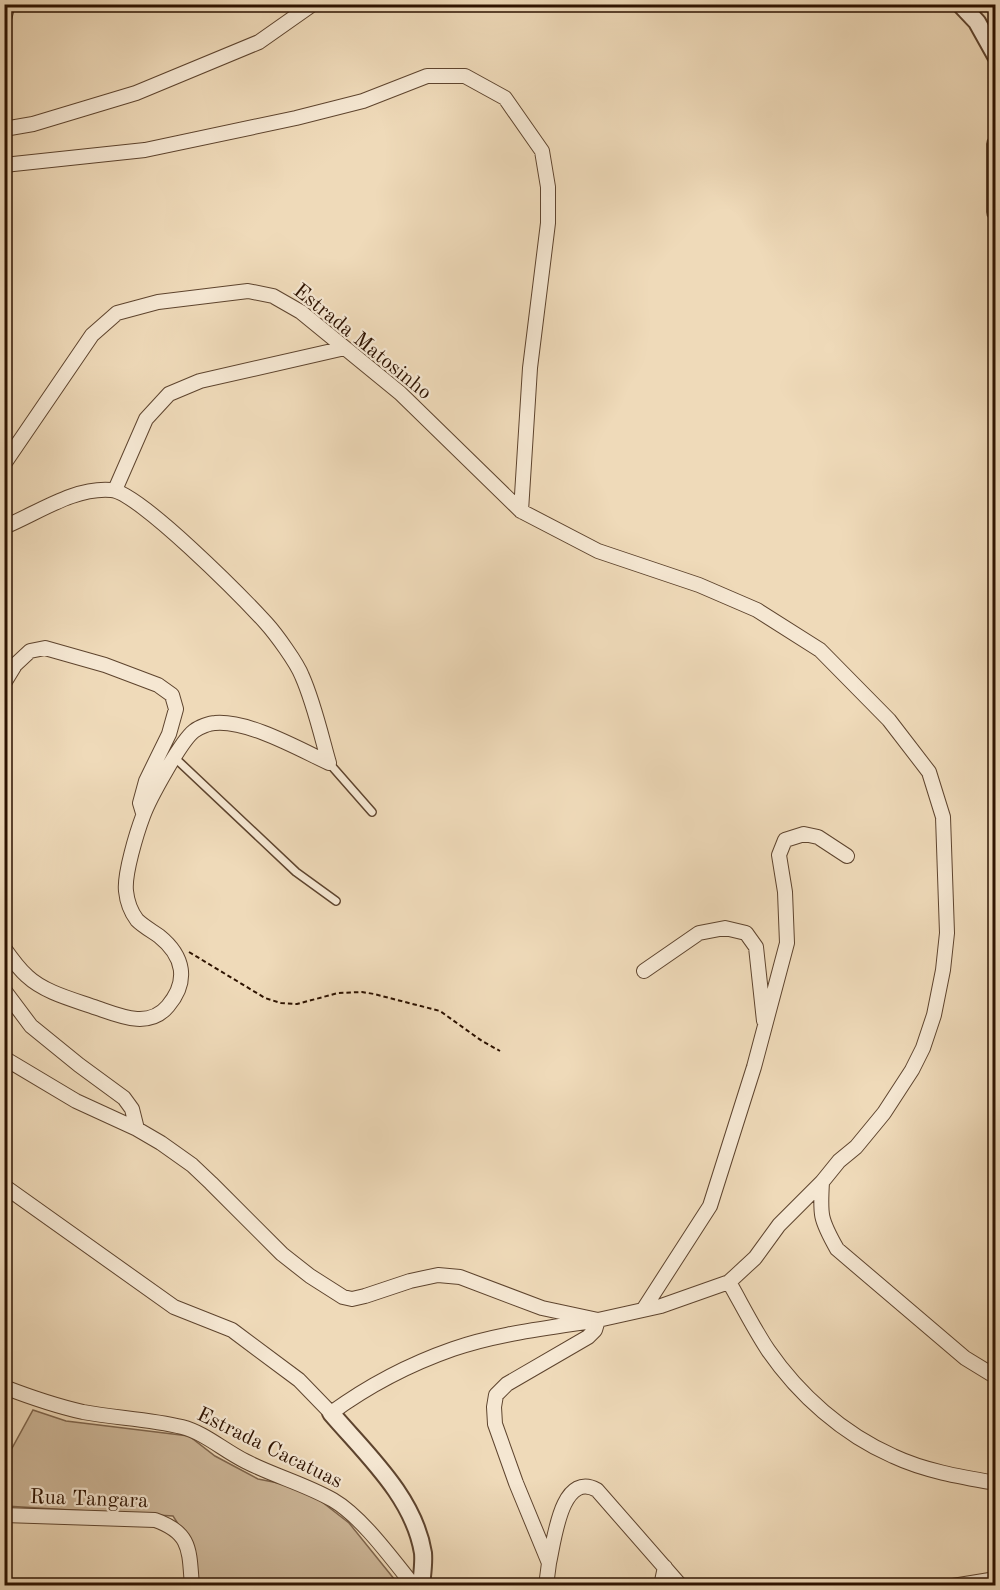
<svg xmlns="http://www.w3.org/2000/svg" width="1000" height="1590" viewBox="0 0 1000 1590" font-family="'Old Standard TT',serif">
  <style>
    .green { fill: #ceb89a; stroke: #7e654d; stroke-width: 1.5 }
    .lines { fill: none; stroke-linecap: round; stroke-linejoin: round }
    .service-casing { stroke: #5e442e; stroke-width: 10 }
    .minor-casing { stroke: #5e442e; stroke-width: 16 }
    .tertiary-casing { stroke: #5e442e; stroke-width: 20 }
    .path { stroke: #2d1200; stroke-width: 2; stroke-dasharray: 4.5 3; stroke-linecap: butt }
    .service { stroke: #f5e7d2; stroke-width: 7 }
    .minor { stroke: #f5e7d2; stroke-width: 14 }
    .tertiary { stroke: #f5e7d2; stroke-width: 16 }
    .labels { text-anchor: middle; stroke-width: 4.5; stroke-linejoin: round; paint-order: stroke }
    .street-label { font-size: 21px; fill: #2d1200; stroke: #f5e7d2 }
  </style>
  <rect width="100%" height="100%" fill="#efdab9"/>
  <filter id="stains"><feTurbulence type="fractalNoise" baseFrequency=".00333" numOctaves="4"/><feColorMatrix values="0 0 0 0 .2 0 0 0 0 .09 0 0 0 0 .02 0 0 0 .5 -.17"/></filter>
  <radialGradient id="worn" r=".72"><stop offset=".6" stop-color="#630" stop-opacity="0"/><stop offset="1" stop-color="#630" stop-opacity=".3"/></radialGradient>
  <path class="green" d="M33,1410l33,11 123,15 26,20 43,23 46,9 45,35 50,62h-200l-4,-35 -22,-34 -168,-10v-45z"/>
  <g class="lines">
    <defs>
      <path id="service" d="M174,757l122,115 40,29
        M329,763l43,49"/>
      <path id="minor" d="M4,19l4,-15
        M4,129l29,-5 103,-31 123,-51 54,-38
        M4,165l141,-15 151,-32 67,-17 64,-25h38l40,22 37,53 6,36v36l-18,145 -9,143 77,40 101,34 58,25 63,40 69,70 40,52 14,45 4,116 -4,37 -9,45 -11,33 -11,22 -28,43 -28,34 -17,14 -17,21 -43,43 -24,33 -26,24 -68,24 -63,14 -3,10 -7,7 -81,47 -11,11 -2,12 1,17 21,59 33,80 -3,23
        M4,464l88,-129 25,-22 41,-11 90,-11 25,5 28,16 99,81 121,118
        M115,490l31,-71 23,-25 31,-13 145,-33
        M4,527c34,-14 70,-40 107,-37 27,1 133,109 155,133 10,11 31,40 36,53 12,27 19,59 27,87
        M4,683l11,-18 15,-14 15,-3 60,17 53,20 14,10 4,14 -7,25 -23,47 -6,22 3,10
        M4,948c7,10 14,20 23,28 18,17 48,24 70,32 23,8 52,21 71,-2 21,-25 16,-50 -9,-70 -7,-5 -16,-10 -22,-16 -6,-8 -10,-19 -11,-29 -2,-17 11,-59 17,-75 6,-17 38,-75 51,-85 5,-4 16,-8 21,-8 33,-3 84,26 114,40
        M644,971l55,-38 26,-5 21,5 10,14 8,74
        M4,990l27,36 48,39 45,33 8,11 5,20
        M4,1058l72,43 61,28 24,14 31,22 19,18 71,71 28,22 33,21 9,2 13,-3 45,-15 28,-6 22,2 82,31 56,12c-48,8 -99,13 -145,29 -43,15 -85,37 -122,64l-32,-33 -67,-50 -58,-23 -170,-121
        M822,1182c-2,33 -2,37 15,67l128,109 31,19
        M729,1282c13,23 25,47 39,68 31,45 75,84 125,106 32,15 68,21 103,27
        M643,1310l67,-104 44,-139 33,-124 -2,-51 -6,-37 6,-15 19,-6 14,3 29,19
        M4,1387c26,10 52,19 79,25 32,6 66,7 99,15 23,6 41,23 63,34 29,15 60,23 88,39 29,17 59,59 81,86
        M4,1515l151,5c37,13 34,31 37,66
        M549,1563c5,-21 12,-93 48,-73l84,96
        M661,1586l4,-19
        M953,1586l43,-7"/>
      <path id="tertiary" d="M960,4l17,18 19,34
        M996,144v68
        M331,1413c35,41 83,84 92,140 1,11 -1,22 -2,33"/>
    </defs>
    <use href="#service" class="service-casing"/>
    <use href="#minor" class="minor-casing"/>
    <use href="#tertiary" class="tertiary-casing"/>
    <path class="path" d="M189,952l76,46 16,5 16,1 41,-11 24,-1 12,2 66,17 42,30 18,10"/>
    <use href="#service" class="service"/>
    <use href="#minor" class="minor"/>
    <use href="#tertiary" class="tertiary"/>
  </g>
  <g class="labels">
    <g class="street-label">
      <text transform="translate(363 341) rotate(39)" y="7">Estrada Matosinho</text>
      <text transform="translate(270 1447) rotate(26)" y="7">Estrada Cacatuas</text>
      <text transform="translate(89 1498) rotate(2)" y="7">Rua Tangara</text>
    </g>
  </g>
  <rect width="1000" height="1590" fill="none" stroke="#efdab9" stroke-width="24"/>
  <rect x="6" y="6" width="988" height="1578" fill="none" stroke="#2d1200" stroke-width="3"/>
  <rect x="12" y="12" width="976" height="1566" fill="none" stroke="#2d1200" stroke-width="1.5"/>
  <rect width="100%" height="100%" filter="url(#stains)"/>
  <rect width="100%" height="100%" fill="url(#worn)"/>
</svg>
